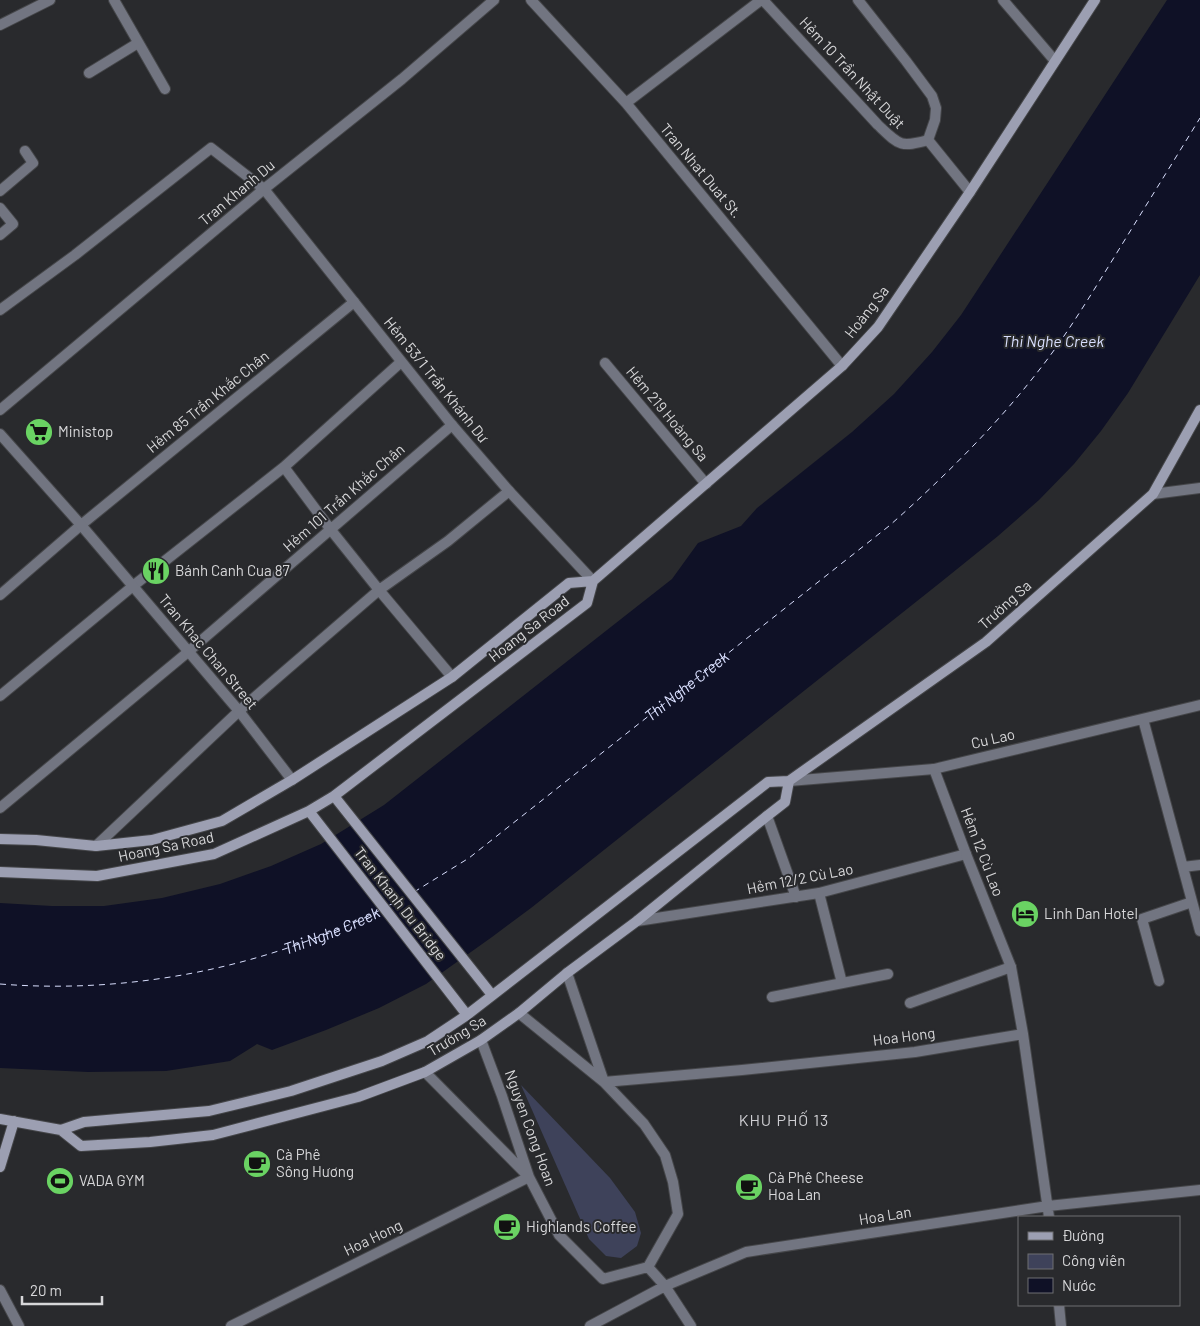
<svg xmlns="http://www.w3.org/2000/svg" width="1200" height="1326" viewBox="0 0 1200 1326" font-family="Barlow,sans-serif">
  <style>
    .green { fill: #3e425a }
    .water { fill: #0f1126 }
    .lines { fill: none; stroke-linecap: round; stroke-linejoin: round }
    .ferry { stroke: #d9dffe; stroke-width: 1; stroke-dasharray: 6 5; stroke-linecap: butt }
    .lane-casing { stroke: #454649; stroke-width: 12 }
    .street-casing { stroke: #454649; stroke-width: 12 }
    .secondary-casing { stroke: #454649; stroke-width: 12 }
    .lane { stroke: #727581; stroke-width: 10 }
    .street { stroke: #727581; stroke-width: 10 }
    .secondary { stroke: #9c9fb2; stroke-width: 10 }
    .labels { text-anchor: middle; stroke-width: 4; stroke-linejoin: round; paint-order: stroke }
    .street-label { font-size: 15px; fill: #d7d7d9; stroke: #292a2d }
    .poi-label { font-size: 15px; fill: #d7d7d9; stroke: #292a2d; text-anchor: start }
    .water-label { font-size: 16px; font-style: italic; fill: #d9dffe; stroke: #292a2d }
    .neighbourhood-label { font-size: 16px; letter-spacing: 1px; fill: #ceced2; stroke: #292a2d }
  </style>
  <rect width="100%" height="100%" fill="#292a2d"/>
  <path class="green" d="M521,1085l89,93 25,34 6,21 -4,13 -16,12 -15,-2 -17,-17z"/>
  <path class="water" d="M1167,0h33v275l-72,118 -27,38 -27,33 -35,36 -41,36 -57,46 -410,326 -39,29 -66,47 -47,24 -53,22 -54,20 -15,-6 -27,17 -64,10 -78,1 -88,-4v-165l52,3h52l58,-8 58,-14 51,-18 50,-22 63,-39 288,-226 26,-36 43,-17 16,-18 95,-76 42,-38 38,-42 29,-37z"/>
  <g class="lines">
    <g class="ferry">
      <path id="s1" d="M414,892l55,-34 420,-332c53,-47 103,-96 147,-152 28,-35 51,-73 74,-110 30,-49 60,-97 90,-146"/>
      <path d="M388,906l18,-10"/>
      <path id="s2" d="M0,984c101,8 204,-6 299,-40 28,-10 55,-20 81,-34"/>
    </g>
    <defs>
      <path id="lane" d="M114,0l51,89
        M0,25l50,-25
        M89,73l49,-30
        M0,191l33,-28 -8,-12
        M0,208l13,16 -13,11
        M0,310l75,-55 136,-107 53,41
        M284,467l47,63 48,60 73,87
        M0,595l81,-70 273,-223
        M0,696l133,-110 151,-119 117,-105
        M0,808l188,-156 264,-227
        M767,816l29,81
        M96,846l143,-135 46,-40 94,-81 69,-49 61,-50
        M819,893l23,90
        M637,921l182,-28 147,-39 -32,-85
        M772,997l116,-23
        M910,1003l101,-36"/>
      <path id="street" d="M531,0l95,103 216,263
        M763,0l115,125c21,20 22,23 50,15
        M858,0l48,61 26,35 4,12 -1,12 -7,20 42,52
        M1003,0l52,61
        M626,103l135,-103
        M264,189l188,236 57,66 84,90
        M605,363l101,121
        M0,410l264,-221 138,-110 92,-79
        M0,434l81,91 158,186 53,69
        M1153,494l47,-6
        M1143,719l57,212
        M789,781l145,-12 266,-64
        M966,854l45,113 12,67
        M1183,867l17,-2
        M567,973l37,109 138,-12 173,-18 108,-18 26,183
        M1159,981l-17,-62 50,-17
        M481,1040l21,56 27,81 30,58 44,44 45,-12 30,-53 -5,-32 -8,-27 -21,-31 -40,-42 -85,-69
        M648,1267l17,19 26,40
        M0,1290l19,36
        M1059,1305l2,21
        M231,1326l298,-149 -104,-105
        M590,1326l75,-40 81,-34 302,-46 152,-16"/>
      <path id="secondary" d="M334,796l158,199
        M309,811l158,204
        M0,839l36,1 60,6 56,-6 70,-19 70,-41 160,-103 117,-94 24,-2
        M0,872l97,4 117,-22 95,-43 25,-15 253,-193 6,-22 249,-215 36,-39 92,-135 125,-192
        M0,1119l61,11 20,16 69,-4 63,-7 145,-38 67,-25 56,-32 38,-27 48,-40 70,-52 130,-105 18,-14 4,-21
        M61,1130l23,-8 125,-11 82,-20 91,-30 46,-20 39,-26 301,-233 21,-1 197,-139 167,-148 47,-84
        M0,1167l14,-46"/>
    </defs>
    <use href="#lane" class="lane-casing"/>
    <use href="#street" class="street-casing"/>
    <use href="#secondary" class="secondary-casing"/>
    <use href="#lane" class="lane"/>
    <use href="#street" class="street"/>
    <use href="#secondary" class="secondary"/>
  </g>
  <defs>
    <symbol id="supermarket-disc" viewBox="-11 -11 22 22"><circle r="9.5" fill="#6ad363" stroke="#292a2d"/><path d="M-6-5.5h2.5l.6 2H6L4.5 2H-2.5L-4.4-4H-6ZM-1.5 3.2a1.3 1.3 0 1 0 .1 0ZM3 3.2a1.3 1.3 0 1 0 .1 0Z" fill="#111"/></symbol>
    <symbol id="restaurant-disc" viewBox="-11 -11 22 22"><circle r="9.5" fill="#6ad363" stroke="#292a2d"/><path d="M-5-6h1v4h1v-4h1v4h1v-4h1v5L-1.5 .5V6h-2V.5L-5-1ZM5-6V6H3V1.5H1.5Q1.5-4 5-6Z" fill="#111"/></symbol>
    <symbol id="hotel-disc" viewBox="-11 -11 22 22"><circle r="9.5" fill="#6ad363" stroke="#292a2d"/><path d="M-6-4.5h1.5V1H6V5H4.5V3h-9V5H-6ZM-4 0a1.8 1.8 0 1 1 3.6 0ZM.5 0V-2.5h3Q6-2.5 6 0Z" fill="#111"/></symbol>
    <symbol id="cafe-disc" viewBox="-11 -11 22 22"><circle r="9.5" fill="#6ad363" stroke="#292a2d"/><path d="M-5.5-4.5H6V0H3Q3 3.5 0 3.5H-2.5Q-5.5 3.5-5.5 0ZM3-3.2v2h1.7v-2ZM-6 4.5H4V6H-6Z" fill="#111"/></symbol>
    <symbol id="stadium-disc" viewBox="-11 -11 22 22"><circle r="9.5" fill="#6ad363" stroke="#292a2d"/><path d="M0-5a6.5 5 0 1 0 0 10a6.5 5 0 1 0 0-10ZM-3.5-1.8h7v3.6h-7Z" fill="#111"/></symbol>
  </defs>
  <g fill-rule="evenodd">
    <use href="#supermarket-disc" x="23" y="416" width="32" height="32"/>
    <use href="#restaurant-disc" x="140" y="555" width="32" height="32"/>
    <use href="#hotel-disc" x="1009" y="898" width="32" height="32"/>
    <use href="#cafe-disc" x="241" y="1148" width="32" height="32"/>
    <use href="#stadium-disc" x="44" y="1165" width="32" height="32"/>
    <use href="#cafe-disc" x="733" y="1171" width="32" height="32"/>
    <use href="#cafe-disc" x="491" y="1211" width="32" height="32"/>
  </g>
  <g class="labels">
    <g class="street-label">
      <text transform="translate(852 73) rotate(47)" y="5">Hẻm 10 Trần Nhật Duật</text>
      <text transform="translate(701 171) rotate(50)" y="5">Tran Nhat Duat St.</text>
      <text transform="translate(237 193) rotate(-40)" y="5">Tran Khanh Du</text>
      <text transform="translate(867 312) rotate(-52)" y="5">Hoàng Sa</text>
      <text transform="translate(436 380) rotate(51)" y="5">Hẻm 53/1 Trần Khánh Dư</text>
      <text transform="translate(208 402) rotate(-39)" y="5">Hẻm 85 Trần Khắc Chân</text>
      <text transform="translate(667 414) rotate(50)" y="5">Hẻm 219 Hoàng Sa</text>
      <text transform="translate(344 498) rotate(-41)" y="5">Hẻm 101 Trần Khắc Chân</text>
      <text transform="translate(1005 605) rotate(-42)" y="5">Trường Sa</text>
      <text transform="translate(529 629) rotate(-38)" y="5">Hoang Sa Road</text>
      <text transform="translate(208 652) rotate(50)" y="5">Tran Khac Chan Street</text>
      <text transform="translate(993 739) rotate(-13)" y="5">Cu Lao</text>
      <text transform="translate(166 847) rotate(-12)" y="5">Hoang Sa Road</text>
      <text transform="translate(982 852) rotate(69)" y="5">Hẻm 12 Cù Lao</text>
      <text transform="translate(800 879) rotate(-11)" y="5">Hẻm 12/2 Cù Lao</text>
      <text transform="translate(400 904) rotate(52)" y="5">Tran Khanh Du Bridge</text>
      <text transform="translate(457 1036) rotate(-31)" y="5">Trường Sa</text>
      <text transform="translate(904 1037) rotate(-7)" y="5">Hoa Hong</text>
      <text transform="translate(530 1128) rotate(70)" y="5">Nguyen Cong Hoan</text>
      <text transform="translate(885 1216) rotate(-9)" y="5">Hoa Lan</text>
      <text transform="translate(373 1238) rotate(-26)" y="5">Hoa Hong</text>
    </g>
    <g class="poi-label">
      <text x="58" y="437">Ministop</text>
      <text x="175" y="576">Bánh Canh Cua 87</text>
      <text x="1044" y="919">Linh Dan Hotel</text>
      <text x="276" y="1160">Cà Phê<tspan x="276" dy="17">Sông Hương</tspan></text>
      <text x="768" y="1183">Cà Phê Cheese<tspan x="768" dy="17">Hoa Lan</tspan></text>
      <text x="79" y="1186">VADA GYM</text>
      <text x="526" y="1232">Highlands Coffee</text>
    </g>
    <g class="water-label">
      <text x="1053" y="347">Thi Nghe Creek</text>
      <text dy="6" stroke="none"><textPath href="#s1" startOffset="342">Thi Nghe Creek</textPath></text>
      <text dy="6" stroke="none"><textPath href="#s2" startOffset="339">Thi Nghe Creek</textPath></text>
    </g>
    <g class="neighbourhood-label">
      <text x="784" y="1126">KHU PHỐ 13</text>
    </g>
  </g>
  <rect x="1018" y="1216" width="162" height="90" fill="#292a2d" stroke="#6f6f72"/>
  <rect x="1028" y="1232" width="25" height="8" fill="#9c9fb2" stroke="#6f6f72"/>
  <text x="1062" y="1241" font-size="15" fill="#d7d7d9">Đường</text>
  <rect x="1028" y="1254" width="25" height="15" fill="#3e425a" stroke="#6f6f72"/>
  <text x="1062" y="1266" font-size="15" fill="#d7d7d9">Công viên</text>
  <rect x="1028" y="1278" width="25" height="15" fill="#0f1126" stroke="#6f6f72"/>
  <text x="1062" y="1291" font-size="15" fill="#d7d7d9">Nước</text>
  <path d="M22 1296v8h80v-8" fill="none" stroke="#d7d7d9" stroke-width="2.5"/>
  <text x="30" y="1296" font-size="15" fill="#d7d7d9" stroke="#292a2d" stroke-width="4" paint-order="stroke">20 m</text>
</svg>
